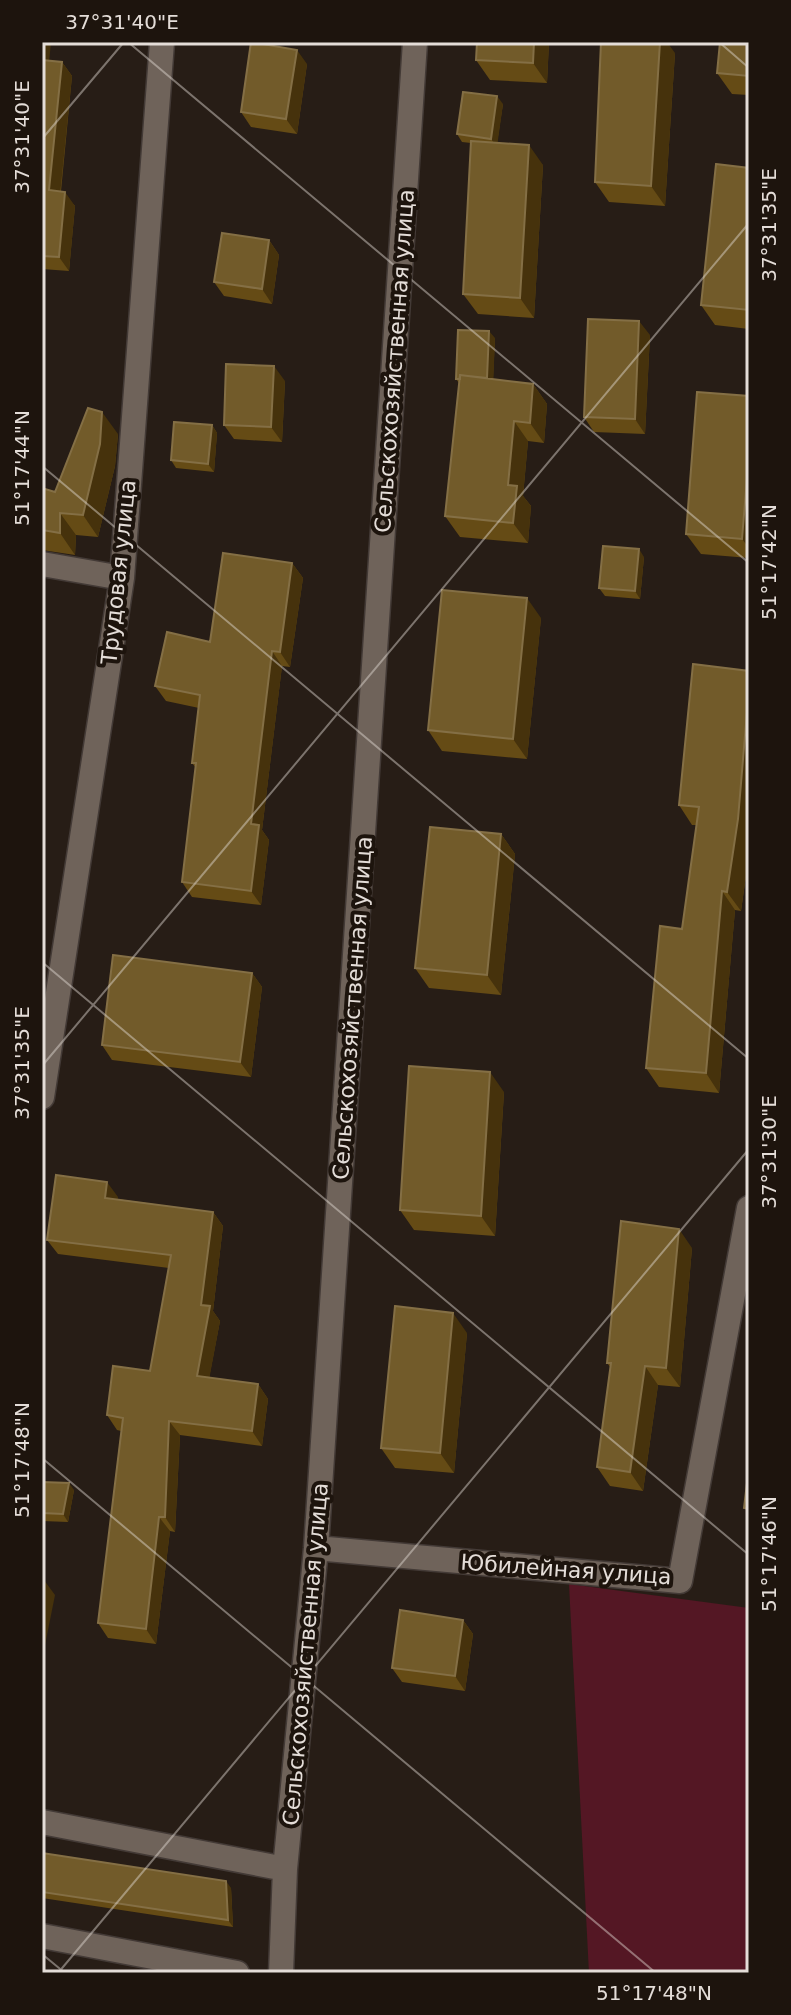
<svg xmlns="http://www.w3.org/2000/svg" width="791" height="2015" viewBox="0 0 791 2015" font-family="'DejaVu Sans',sans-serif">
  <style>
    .green { fill: #541724 }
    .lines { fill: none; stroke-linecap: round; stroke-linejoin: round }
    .minor-casing { stroke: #433a36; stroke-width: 27 }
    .minor { stroke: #6f635a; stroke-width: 24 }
    .wall { fill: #654b15 }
    .shaded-wall { fill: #46320c }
    .building { fill: #725b2a; stroke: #846f45; stroke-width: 2 }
    .ticks { fill: none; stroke: #e4ddd8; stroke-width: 2; stroke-opacity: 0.45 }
    .labels { text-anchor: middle; stroke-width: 8; stroke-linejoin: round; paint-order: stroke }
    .street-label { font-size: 22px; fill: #e4ddd8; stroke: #1d140d }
    .neatline { fill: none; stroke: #e4ddd8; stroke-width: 3 }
    .ticks-label { font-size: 20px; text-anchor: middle; fill: #e4ddd8 }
  </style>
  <rect width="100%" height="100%" fill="#271d16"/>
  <path class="green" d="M569,1584l180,24v365h-160z"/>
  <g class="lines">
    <defs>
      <path id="minor" d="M42,564l80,14
        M42,1097l80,-519 40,-536
        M316,1548l364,33 69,-373
        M42,1822l243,47
        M42,1936l195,37
        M281,1973l4,-104 31,-321 99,-1506"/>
    </defs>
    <use href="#minor" class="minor-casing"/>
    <use href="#minor" class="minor"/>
  </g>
  <path class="wall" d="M42,42l7,19 13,1 10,14 -11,115 14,15 -6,65 -27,-2z
    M477,42h72l-2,41 -57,-3 -14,-20z
    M749,42v53l-17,-1 -15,-21z
    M675,53l-10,153 -56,-4 -14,-20z
    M307,64l-10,70 -46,-7 -10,-15z
    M503,104l-6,39 46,22 -9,153 -56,-4 -15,-20 8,-151 -9,-1 -5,-8z
    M749,168v161l-34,-4 -14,-20z
    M269,240l10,15 -7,49 -48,-8 -10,-14z
    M650,335l-5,99 -51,-2 -10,-15z
    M495,338l-2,41 40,5 14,20 -3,39 -16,-2 -5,55 8,10 -3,37 -68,-6 -15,-21 14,-133 -3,-4z
    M285,381l-3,61 -48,-3 -10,-14z
    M749,396v162l-48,-4 -15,-20z
    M212,425l5,8 -3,39 -38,-4 -5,-8z
    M118,434l-3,32 -17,71 -22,-2 -1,20 -33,-5v-62l13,4z
    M644,557l-4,42 -35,-3 -6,-8z
    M292,563l11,15 -13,89 -8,-1 -20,164 7,10 -8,65 -69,-8 -10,-15 14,-114 -4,-5 7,-55 -33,-7 -11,-15 55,-44z
    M541,618l-14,141 -85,-8 -14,-21z
    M749,671v183l-8,57 -6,-1 -16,183 -60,-6 -13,-19 36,-139 15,-104h-5l-13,-20z
    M501,834l14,20 -14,141 -72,-7 -14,-20z
    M252,973l10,14 -11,90 -139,-17 -10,-15z
    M504,1092l-9,144 -81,-6 -14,-20z
    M118,1197l-1,2 96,13 10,14 -10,85 7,10 -11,57 49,6 10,15 -6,47 -82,-11 -5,97 -5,-1 -14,113 -48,-6 -10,-15 23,-192 -4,-1 -10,-15 43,-44 19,-103 -111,-14 -11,-14z
    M692,1248l-12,139 -22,-2 -15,106 -33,-5 -13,-19 14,-99 -4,-5z
    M467,1333l-13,140 -59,-5 -14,-20z
    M42,1482l32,8 -6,32 -26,-1z
    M463,1620l10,14 -8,57 -63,-9 -10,-14z
    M42,1853l189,35 2,39 -191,-29z"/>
  <path class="shaded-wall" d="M42,42h9l-3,32 -6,-9z
    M534,42h15l-2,41 -14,-20z
    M660,42h7l8,11 -10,153 -14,-20z
    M297,50l10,14 -10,70 -11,-15z
    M62,62l10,14 -13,129 -10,-15z
    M497,96l6,8 -6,43 -6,-8z
    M529,145l14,20 -9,153 -14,-20z
    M65,192l10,14 -6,65 -10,-14z
    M269,240l10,15 -7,49 -10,-15z
    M639,321l11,14 -5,99 -10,-15z
    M489,331l6,7 -2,50 -6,-8z
    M274,366l11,15 -3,61 -11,-15z
    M533,384l14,20 -3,39 -14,-20z
    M102,412l16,22 -3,32 -17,71 -15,-22z
    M514,421l14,20 -5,55 8,10 -3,37 -15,-20 -5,-38z
    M212,425l5,8 -3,39 -6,-8z
    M749,454v94l-7,-9z
    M60,513l16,22 -1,20 -15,-22z
    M639,549l5,8 -4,42 -5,-8z
    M292,563l11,15 -13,89 -10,-15z
    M527,598l14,20 -14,141 -14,-20z
    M272,651l10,15 -20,164 7,10 -8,65 -10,-14v-67z
    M749,688v166l-8,57 -14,-19z
    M501,834l14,20 -14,141 -14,-20z
    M722,891l13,19 -16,183 -13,-20z
    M252,973l10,14 -11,90 -11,-15z
    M490,1072l14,20 -9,144 -14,-20z
    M107,1182l11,15 -2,15 -11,-14z
    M213,1212l10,14 -10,85 7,10 -13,70 -10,-15 4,-71z
    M679,1229l13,19 -12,139 -14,-19z
    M453,1313l14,20 -13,140 -14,-20z
    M645,1366l13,19 -15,106 -13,-19z
    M258,1384l10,15 -6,47 -10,-15z
    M169,1421l11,14 -5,97 -10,-15z
    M69,1483l5,7 -6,32 -5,-8z
    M159,1517l11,14 -14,113 -10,-15z
    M44,1580l11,15 -10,50 -3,-5v-48z
    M463,1620l10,14 -8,57 -10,-15z
    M226,1881l5,7 2,39 -5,-7z"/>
  <path class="building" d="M251,42l46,8 -11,69 -45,-7z
    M477,42h57l-1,21 -57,-3z
    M601,42h59l-9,144 -56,-4z
    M720,42h29v34l-32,-3z
    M42,60l20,2 -13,128 16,2 -6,65 -17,-1z
    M463,92l34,4 -6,43 -34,-5z
    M471,141l58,4 -9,153 -57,-4z
    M716,164l33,4v142l-48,-5z
    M222,233l47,7 -7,49 -48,-7z
    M588,319l51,2 -4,98 -51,-2z
    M458,330l31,1 -2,47 -27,-3v4h-4z
    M226,364l48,2 -3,61 -47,-2z
    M460,375l73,9 -3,39 -16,-2 -6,64 9,1 -4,37 -68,-7z
    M697,392l52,4v58l-7,85 -56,-5z
    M88,408l14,4 -2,32 -17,71 -23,-2v20l-18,-3v-42l13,4z
    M174,422l38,3 -4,39 -37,-4z
    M603,546l36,3 -4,42 -36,-3z
    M223,553l69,10 -12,89 -8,-1 -21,173 8,1 -8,66 -69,-9 14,-119h-4l8,-68 -45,-9 12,-54 43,10z
    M442,590l85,8 -14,141 -85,-9z
    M693,664l56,7v17l-11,131 -11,73 -5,-1 -16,182 -60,-5 14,-142 22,3 17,-122 -20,-2z
    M430,827l71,7 -14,141 -72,-7z
    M113,955l139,18 -12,89 -138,-17z
    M409,1066l81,6 -9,144 -81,-6z
    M56,1175l51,7 -2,16 108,14 -12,93 9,1 -13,70 61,8 -6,47 -83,-10 -4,96h-6l-13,112 -48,-6 25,-205 -16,-3 6,-49 37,5 21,-116 -124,-15z
    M621,1221l58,8 -13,139 -21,-2 -15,106 -33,-5 14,-104h-4z
    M395,1306l58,7 -13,140 -59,-5z
    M749,1466v43l-5,-1z
    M42,1482l27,1 -6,31 -21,-1z
    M400,1610l63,10 -8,56 -63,-8z
    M42,1853l184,28 2,39 -186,-28z"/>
  <path class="ticks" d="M128,42l621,521M719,42l30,26M42,139l82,-97M42,466l707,593M42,962l707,593M42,1066l707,-843M42,1458l614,515M42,1954l23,19M58,1973l691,-824"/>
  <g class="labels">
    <g class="street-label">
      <text transform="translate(394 361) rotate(-86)" y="8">Сельскохозяйственная улица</text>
      <text transform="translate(118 572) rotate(-84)" y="8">Трудовая улица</text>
      <text transform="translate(352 1008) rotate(-86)" y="8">Сельскохозяйственная улица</text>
      <text transform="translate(566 1569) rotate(4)" y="8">Юбилейная улица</text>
      <text transform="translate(305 1654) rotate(-85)" y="8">Сельскохозяйственная улица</text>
    </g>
  </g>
  <rect width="791" height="2015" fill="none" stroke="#1d140d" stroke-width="88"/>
  <rect x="44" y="44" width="703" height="1927" class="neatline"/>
  <g class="ticks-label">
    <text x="122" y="29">37°31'40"E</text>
    <text transform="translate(22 137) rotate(-90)" y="7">37°31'40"E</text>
    <text transform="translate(769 225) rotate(-90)" y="7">37°31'35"E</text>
    <text transform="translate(22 468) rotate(-90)" y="7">51°17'44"N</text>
    <text transform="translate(769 562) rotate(-90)" y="7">51°17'42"N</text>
    <text transform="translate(22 1063) rotate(-90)" y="7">37°31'35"E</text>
    <text transform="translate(769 1152) rotate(-90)" y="7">37°31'30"E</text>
    <text transform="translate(22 1460) rotate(-90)" y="7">51°17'48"N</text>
    <text transform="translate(769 1554) rotate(-90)" y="7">51°17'46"N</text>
    <text x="654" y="2000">51°17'48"N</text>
  </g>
</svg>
